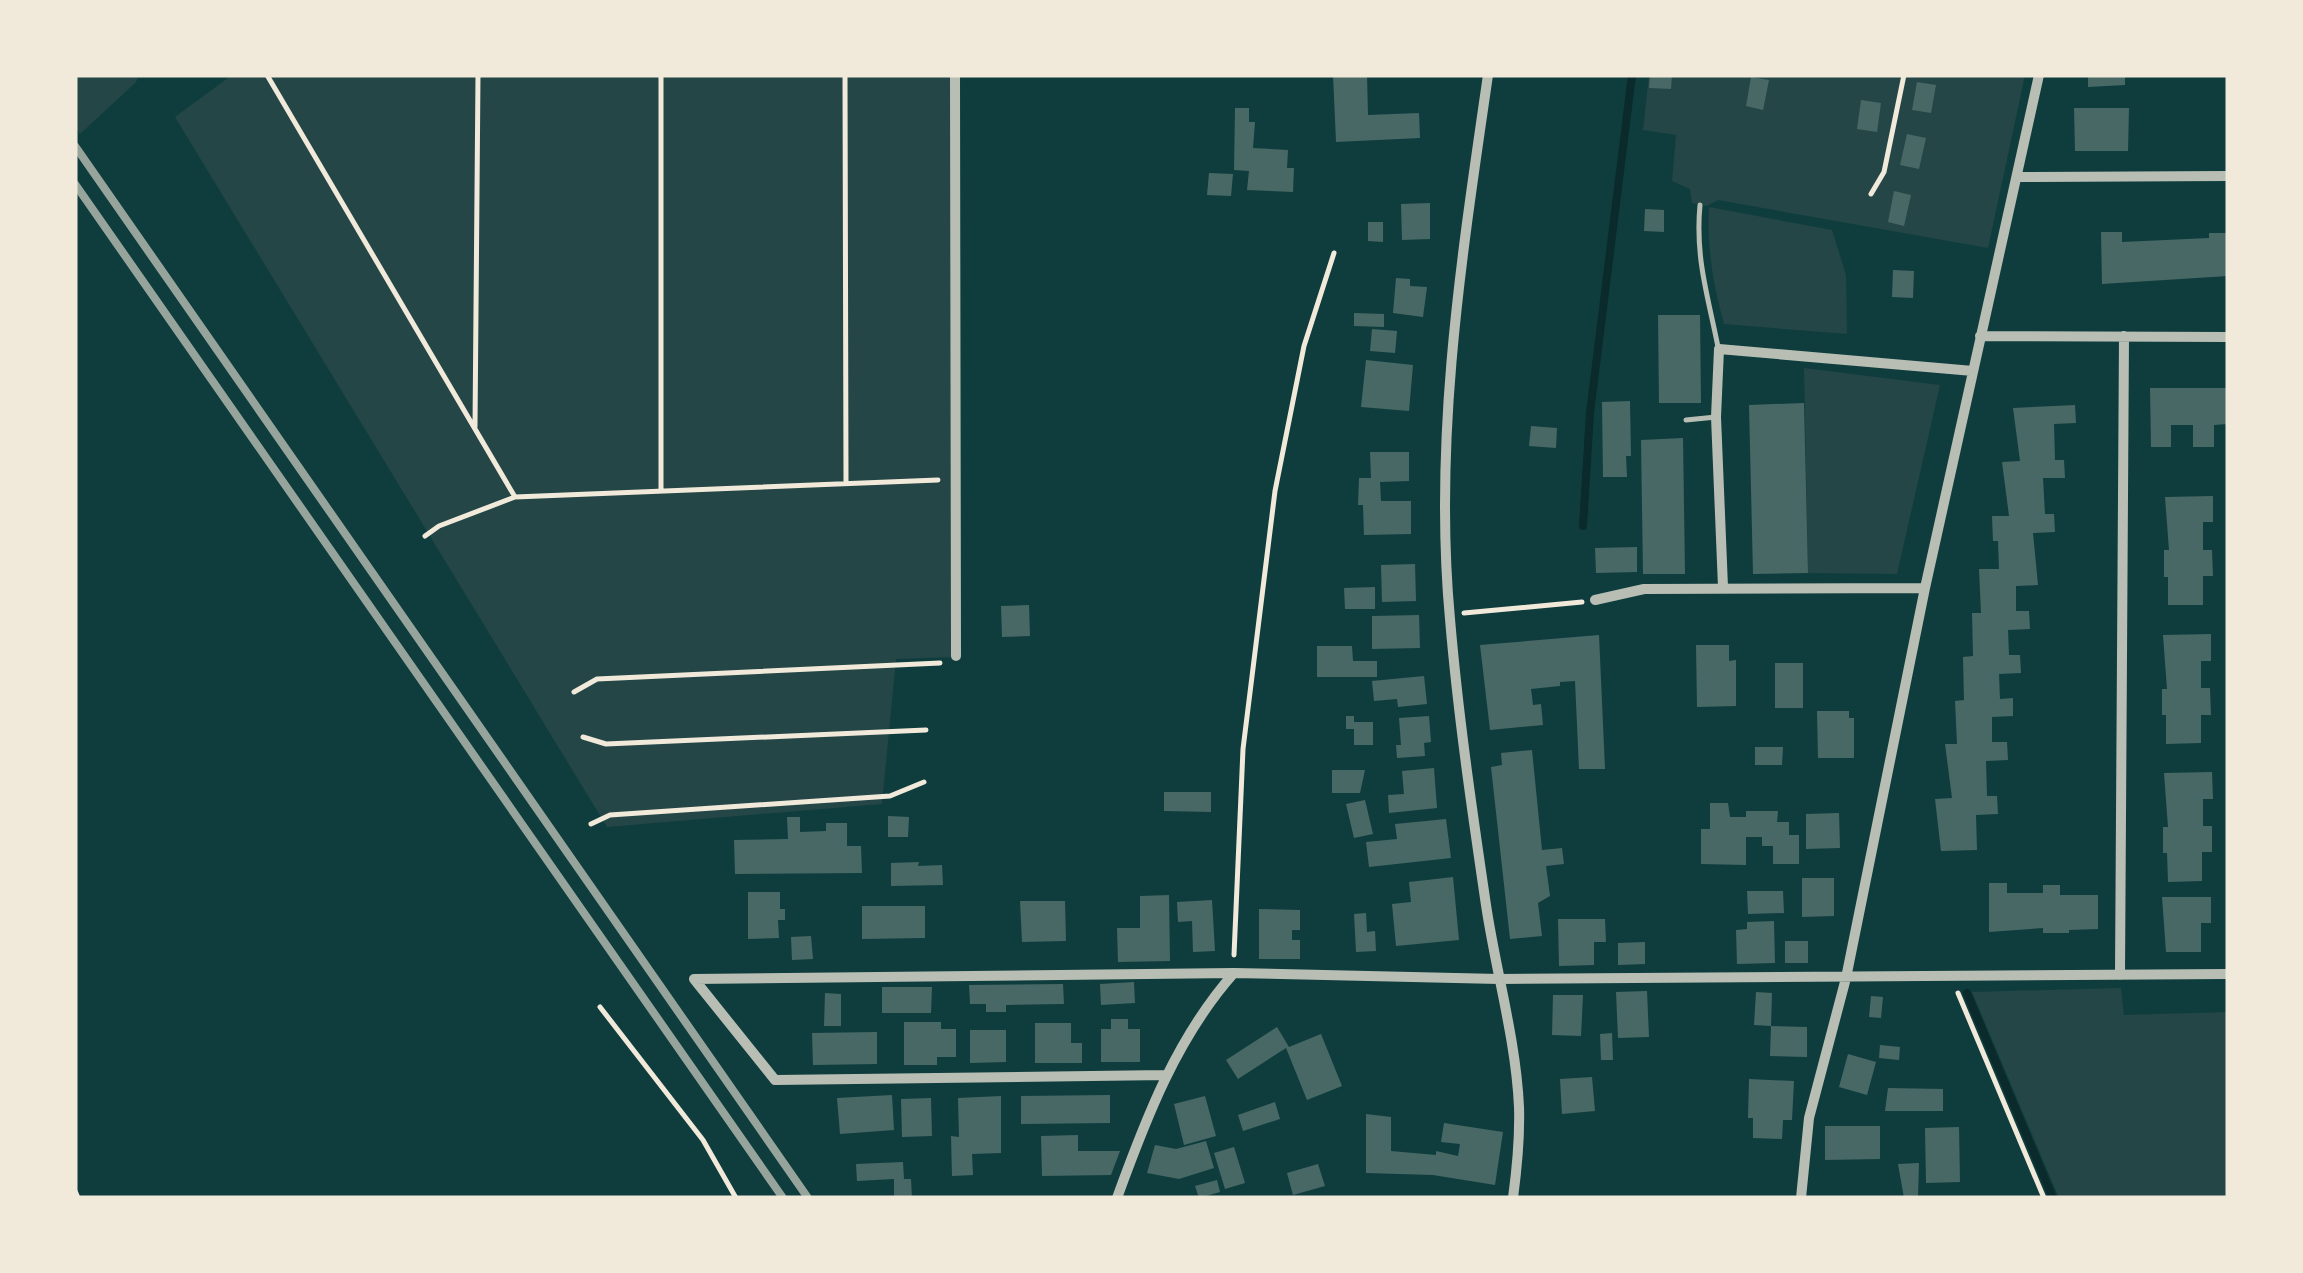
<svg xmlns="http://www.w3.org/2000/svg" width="2303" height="1273" viewBox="0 0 2303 1273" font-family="'Fira Sans',sans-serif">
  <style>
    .green { fill: #244646 }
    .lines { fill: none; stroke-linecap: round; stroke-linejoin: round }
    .stream { stroke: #0a2a2b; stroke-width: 8 }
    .building { fill: #486865 }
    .path { stroke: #f1e9da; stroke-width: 5 }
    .service { stroke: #b8beb3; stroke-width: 5 }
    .minor { stroke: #b8beb3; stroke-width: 10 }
    .rail { stroke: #97a49c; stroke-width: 8 }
  </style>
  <rect width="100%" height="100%" fill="#0f3d3e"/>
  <path class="green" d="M75,75h64l-3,7 -56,52 -5,-7z
    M232,75h719l1,582 -56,2 -14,145 -275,23 -432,-710z
    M1649,75h376l-37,173 -270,-48 -11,6 -15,-3 -2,-14 -18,-8 4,-46 -33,-5z
    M1709,207l123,23 14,45 1,59 -123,-10c-11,-40 -17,-75 -15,-117z
    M1804,368l136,17 -43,189 -89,-1z
    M2121,988l3,27 104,-3v186h-169l-87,-206z"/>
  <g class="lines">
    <path class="stream" d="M1583,526l7,-113 42,-338
      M1967,993l86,205"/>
  </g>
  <path class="building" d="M1333,75h34l1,40 51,-2 1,25 -84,4z
    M1650,75h22l-1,14 -22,-1z
    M2088,75h37v10l-37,2z
    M1751,77l18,3 -6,30 -17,-4z
    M1917,82l19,3 -5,28 -19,-3z
    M1861,100l20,3 -4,29 -20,-3z
    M1235,108h14v14h6l-2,26 35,2 -1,18h7l-1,24 -46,-2 2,-19 -15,-1z
    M2074,108h55l-1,43h-53z
    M1907,134l19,4 -7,31 -19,-4z
    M1209,173l24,1 -2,22 -24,-1z
    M1894,191l17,4 -7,31 -16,-4z
    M1430,203v36l-28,1 -1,-36z
    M1645,209l19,1v22l-20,-1z
    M1368,222h15v20l-15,-1z
    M2101,232h21v10l87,-4v-5h19v43l-126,8z
    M1893,270l21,1 -1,27 -21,-1z
    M1396,278l14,1v7l17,1 -4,30 -30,-4z
    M1354,313l30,1v13l-30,-1z
    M1658,315h42l1,88h-42z
    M1372,329l25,2 -2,22 -25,-2z
    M1366,360l47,5 -4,46 -48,-4z
    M2150,388h78v36l-14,1v22h-21v-22h-22v22h-20z
    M1630,401l1,55h-5l1,21h-24l-1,-75z
    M1804,403l4,170 -55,1 -4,-169z
    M2075,405l1,18 -22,1 1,36h9l1,18h-22l2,36h9l1,18 -22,1 5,52 -22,1v25h13l1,18 -22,1 1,25h11l1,18 -22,1 1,25 13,-1v18l-21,1v25h15l1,18 -22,1 1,35h10l1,18 -22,1 1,35 -36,1 -6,-52 17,-1 -7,-54h12l-2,-43 9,-1 -1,-43 10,-1 -1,-43h9l-2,-44h20l-1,-28h-5l-1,-25h17l-7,-54 18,-1 -7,-53z
    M1531,426l26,2 -1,20 -27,-2z
    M1683,438l2,136h-42l-2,-134z
    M1370,452h39v29l-29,1 1,19h30v33l-47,1 -1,-30h-5l1,-27h12z
    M2213,496v26h-10v28h9l1,26h-10v29h-35v-28h-4v-27h5l-4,-53z
    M1637,547v25l-41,1 -1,-25z
    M1415,564l1,37 -34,1 -1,-37z
    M1375,587v22h-30l-1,-21z
    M1029,605l1,31 -28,1 -1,-31z
    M1419,615l1,33 -48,1v-33z
    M2211,634v27h-10v27h9l1,27h-10v28l-35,1v-29h-4v-26h5l-4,-54z
    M1599,635l6,134h-26l-4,-88 -15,1v4l-29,3 2,16 8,-1 2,21 -53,5 -10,-85z
    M1696,645h33v16l7,-1v46l-39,1z
    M1317,646h35l1,15h24v16h-60z
    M1775,663h28v45h-28z
    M1424,676l3,28 -29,3 -1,-8 -23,2 -2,-20z
    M1817,711h32v7h5v40h-36z
    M1346,716h8v6h19v23h-19v-16h-8z
    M1429,716l2,26 -7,1 1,13 -28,2 -1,-13h5l-2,-27z
    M1755,747h28l-1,18h-27z
    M1532,750l10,100 20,-2 2,16 -18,2 4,30 -12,7 4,33 -32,3 -19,-172 11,-2 -1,-12z
    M1434,768l3,40 -48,5 -1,-18 16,-1 -2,-23z
    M1332,770h33l-5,23h-28z
    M2212,772l1,27h-10v27h9v26h-10v29l-34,1 -1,-29h-4v-26h5l-4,-54z
    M1164,792h47v20l-47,-1z
    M1365,800l8,34 -19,4 -8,-34z
    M1710,803h18l2,14h16v-6h32l-1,11h12v13h10v29h-26v-18h-11v-9h-16v28l-45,-1v-35h9z
    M1839,813l1,35 -34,1v-35z
    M888,816l21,1 -1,20h-20z
    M787,817h13v15l26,-1v-8h21v23h14l1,27 -127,1 -1,-34 54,-1z
    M1446,819l5,39 -82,9 -3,-25 31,-3 -2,-15z
    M919,862l-1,4 24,-1 1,20 -52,1v-23z
    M1453,877l6,63 -63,6 -4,-42 19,-2 -2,-20z
    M1802,878h32v38l-32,1z
    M1989,883h18v10h36v-8h17v10h38v34l-29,1v3h-26v-5l-54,4z
    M1747,891h36l1,22 -36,1z
    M748,892h32v17h5v11h-7l1,18 -31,1z
    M1169,895l1,66 -52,1 -1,-34h23v-32z
    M2162,897h49v26h-10v29h-35z
    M1212,900l3,51 -22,1 -1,-31 -14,1 -1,-20z
    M1020,901h45l1,40 -44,1z
    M862,906h63v32l-63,1z
    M1259,909l41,1v20h-8v10h8v19h-41z
    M1366,913l1,19 8,-1 1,20 -20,1 -2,-38z
    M1558,919h47l1,23h-12v23l-35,1z
    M1774,921l1,42 -38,1 -1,-34 11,-1v-7z
    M811,936l2,23 -21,1 -1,-23z
    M1785,941h23v22h-23z
    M1645,942v22l-27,1v-22z
    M1134,982l1,21 -34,2 -1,-21z
    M1063,984l1,20 -58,1v7h-20v-8h-16l-1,-19z
    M882,987h50l-1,26h-49z
    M1647,991l2,46 -31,1 -2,-46z
    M1756,992l16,1 -1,33 -17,-1z
    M825,993l16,1v32h-17z
    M1553,995h30l-2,41 -29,-1z
    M1871,996l12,1 -2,21 -12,-1z
    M1111,1019h17v10h12v33h-39v-33h10z
    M904,1022h37v7h15v28h-19v8h-33z
    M1035,1023h36v20h11v20h-47z
    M1771,1026l36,1v30l-37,-1z
    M1277,1027l12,20 32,-13 21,52 -35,14 -21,-52 -48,31 -12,-19z
    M970,1030h36v32l-36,1z
    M877,1032v32l-64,1 -1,-32z
    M1612,1033l1,27h-12l-1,-26z
    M1880,1045l20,2 -1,13 -20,-2z
    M1848,1054l28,8 -9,33 -28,-8z
    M1592,1077l3,34 -33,3 -2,-35z
    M1749,1079l45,2 -2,39h-9l-1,19 -29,-1v-20h-5z
    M1888,1088l55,1v22h-58z
    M892,1095l2,35 -54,4 -3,-36z
    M1110,1095v28l-89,1v-28z
    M1001,1096v57l-29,1 1,21 -21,1 -1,-40 8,1 -1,-39z
    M1205,1096l11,40 -32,9 -10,-41z
    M931,1098l1,38 -30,1 -1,-38z
    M1275,1102l5,17 -37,12 -5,-16z
    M1366,1114l25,3v34l45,4v-4l22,5 2,-12 -19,-2 3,-19 59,9 -8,53 -62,-10 -67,-2z
    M1825,1126h55v33l-55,1z
    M1959,1127l1,55 -34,1 -1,-55z
    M1078,1135v16h42l-9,24 -69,1 -1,-40z
    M1206,1141l8,27 -35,11 -32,-6 8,-28 21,4z
    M1234,1147l11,36 -20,6 -11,-36z
    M903,1162l1,17h7l1,19h-18v-19l-37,2 -1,-17z
    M1919,1163l-1,35h-14l-6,-34z
    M1318,1164l7,22 -32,9 -6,-22z
    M1217,1180l3,12 -21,6 -4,-12z"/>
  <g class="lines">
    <path class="path" d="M267,75l248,422
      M845,75l1,407
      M1871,194l13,-22 20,-97
      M475,427l3,-352
      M661,490v-415
      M425,536l14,-10 76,-29 423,-17
      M1464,613l118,-11
      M574,692l23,-13 343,-16
      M583,737l23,7 320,-14
      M591,824l19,-9 280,-19 34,-14
      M1234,955l9,-206 32,-258 29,-145 30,-93
      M1958,993l86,205
      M600,1007l103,133 33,58
      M75,1191l3,7"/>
    <path class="service" d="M1700,205c-5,53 8,91 18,142
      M1686,420l30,-3"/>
    <path class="minor" d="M955,75l1,581
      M1488,75c-26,180 -55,362 -38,544 8,95 22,191 36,286 10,67 30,135 33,202 1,31 -2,61 -6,91
      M2017,177l211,-1
      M1980,336l248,1
      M1723,587l-7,-170 3,-68 254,22
      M1595,600l49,-11 281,-1
      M2120,975l4,-639
      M694,979l540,-6
      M694,979l81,101 391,-5
      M1117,1198c29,-80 60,-161 117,-225l265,6 729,-5
      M1801,1198l8,-80 37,-140 79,-390 114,-513"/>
    <path class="rail" d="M75,146l733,1052
      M75,184l708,1014"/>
  </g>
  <rect width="2303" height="1273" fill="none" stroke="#f1e9da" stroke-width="155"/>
</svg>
